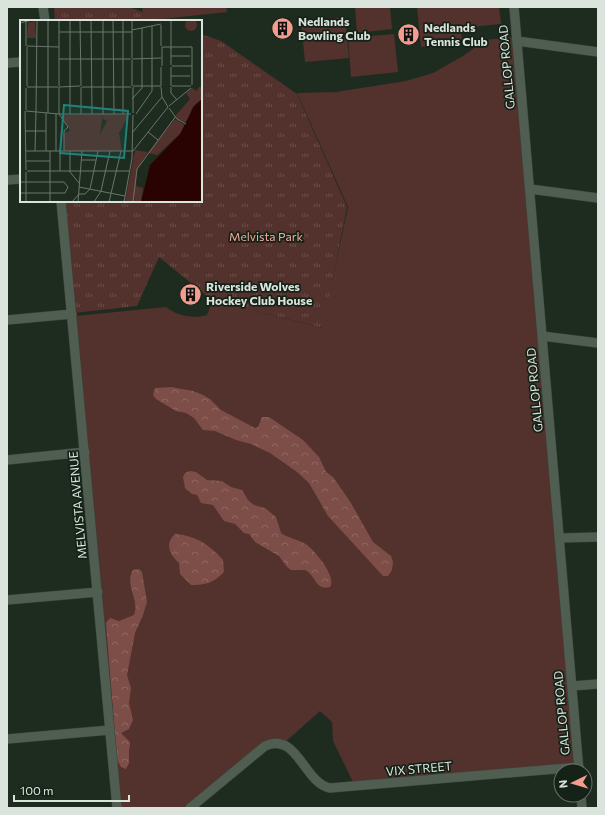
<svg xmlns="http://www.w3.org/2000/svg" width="605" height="815" viewBox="0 0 605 815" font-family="Commissioner,sans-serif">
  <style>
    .grass { fill: #53312c }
    .forest { fill: url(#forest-crowns) }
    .park { fill: url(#park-tufts) }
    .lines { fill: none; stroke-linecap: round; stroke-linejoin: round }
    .minor-casing { stroke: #3b463c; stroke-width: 10 }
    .minor { stroke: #4f5e51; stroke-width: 9 }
    .labels { text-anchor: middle; stroke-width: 3.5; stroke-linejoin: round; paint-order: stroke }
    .poi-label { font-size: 12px; font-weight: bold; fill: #dbe4dc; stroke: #152217; text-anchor: start }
    .street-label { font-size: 12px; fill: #dbe4dc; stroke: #152217 }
    .park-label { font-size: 12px; fill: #f8a99e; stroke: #152217 }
    .inset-road { fill: none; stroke: #6a766b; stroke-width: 1 }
    .view { fill: #238179; fill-opacity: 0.15; stroke: #238179; stroke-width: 2 }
    .inset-edge { fill: none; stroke: #dbe4dc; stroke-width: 2 }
  </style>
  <defs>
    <pattern id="forest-crowns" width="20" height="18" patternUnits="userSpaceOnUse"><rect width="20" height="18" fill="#7d4e48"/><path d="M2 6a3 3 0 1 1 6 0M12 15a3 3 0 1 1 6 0" fill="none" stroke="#8f6762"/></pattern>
    <pattern id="park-tufts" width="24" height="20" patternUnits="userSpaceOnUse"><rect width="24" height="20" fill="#53312c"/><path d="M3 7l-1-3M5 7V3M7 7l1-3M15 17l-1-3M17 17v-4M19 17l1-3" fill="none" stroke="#6b4f4a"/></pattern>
  </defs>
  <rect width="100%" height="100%" fill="#1e2c20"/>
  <path class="grass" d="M142,7h84l1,5 -83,9z
    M355,7h35l2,22 -35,4z
    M417,7h82l2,17 -40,4 1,15 -41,4z
    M345,17l4,41 -44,4 -4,-40z
    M394,34l4,38 -47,5 -3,-39z
    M515,37l62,728 -224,17 -20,-41 -1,-19 -12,-11 -37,33 -19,1 -79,63h-65l-45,-492 91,-9c12,9 26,12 41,8l6,-15 109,28 26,-121 -51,-114 39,-1 70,-11 27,-8 30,-17 22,-16z"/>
  <path class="forest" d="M171,387l22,4 8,3 9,5 11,11 34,18 3,-1 4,-10h7l34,23 16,17 7,15 7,5 18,26 22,39 18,14 2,6 -1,8 -4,6h-5l-55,-60 -19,-33 -12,-11 -27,-19 -19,-9 -15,-4 -21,-9 -12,-1 -9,-12 -8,-5 -10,-2 -20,-12 -3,-4 2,-7z
    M190,471l6,1 11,8 15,1 9,6 11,3 6,10 6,5 11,3 11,9 5,16c7,5 17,6 26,12 8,6 30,32 23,42 -15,4 -14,-12 -25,-17h-14l-4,-3 -8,-11 -24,-14 -6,-8 -5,-1 -9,-9 -11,-3 -11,-16 -12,-2 -4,-8 -5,-1 -7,-6 -2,-11 2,-4z
    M175,534c20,1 35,11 48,26l1,12c-11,11 -18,13 -33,13l-11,-11 -1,-11c-9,-8 -15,-19 -4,-29z
    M139,569l3,3 5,30 -4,13 -8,18 -8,42 4,13 -2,15 4,17 -4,9 -8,4 9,9v3l-1,5v13l-3,6 -5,-2 -4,-7 -11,-137 4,-5 9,3 15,-6c6,-15 -10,-30 -1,-45z"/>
  <path class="park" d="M54,7h75l38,14h-112z
    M201,34l20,7 76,53 50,113 -24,121 -111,-28 -53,-43 -22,49 -64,7 -12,-112h140z"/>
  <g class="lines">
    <defs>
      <path id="minor" d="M43,7l2,14
        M514,7l65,764
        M517,41l81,11
        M7,63l14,-1
        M7,180l14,-1
        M530,189l68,9
        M61,201l56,607
        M7,320l65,-6
        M542,336l56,7
        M7,460l78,-8
        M560,538l38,-1
        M7,600l91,-8
        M572,686l26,-2
        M7,739l103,-9
        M581,795l1,13
        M190,808l75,-62c32,-15 39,37 65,42l249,-21"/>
    </defs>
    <use href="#minor" class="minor-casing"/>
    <use href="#minor" class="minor"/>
  </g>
  <defs>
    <symbol id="building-disc" viewBox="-11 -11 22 22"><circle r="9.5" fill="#f59c90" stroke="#152217"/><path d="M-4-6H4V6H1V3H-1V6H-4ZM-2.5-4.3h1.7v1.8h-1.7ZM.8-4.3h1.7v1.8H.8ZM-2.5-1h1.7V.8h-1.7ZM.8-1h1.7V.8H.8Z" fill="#111"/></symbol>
  </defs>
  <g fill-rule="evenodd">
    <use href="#building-disc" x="270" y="16" width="25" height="25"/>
    <use href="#building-disc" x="396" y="22" width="25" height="25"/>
    <use href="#building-disc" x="178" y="282" width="25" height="25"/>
  </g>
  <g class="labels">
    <g class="poi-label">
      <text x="298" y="26">Nedlands<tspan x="298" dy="14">Bowling Club</tspan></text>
      <text x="424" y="32">Nedlands<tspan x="424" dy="14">Tennis Club</tspan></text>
      <text x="206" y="291">Riverside Wolves<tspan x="206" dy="14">Hockey Club House</tspan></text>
    </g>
    <g class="street-label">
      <text transform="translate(507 67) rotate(-95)" y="4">GALLOP ROAD</text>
      <text transform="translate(535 390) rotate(-95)" y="4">GALLOP ROAD</text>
      <text transform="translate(78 505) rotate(-95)" y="4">MELVISTA AVENUE</text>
      <text transform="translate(562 713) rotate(-95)" y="4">GALLOP ROAD</text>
      <text transform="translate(419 769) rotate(-5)" y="4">VIX STREET</text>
    </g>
    <g class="park-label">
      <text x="266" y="241">Melvista Park</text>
    </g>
  </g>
  <g transform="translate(20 20)">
    <rect width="182" height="182" fill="#1e2c20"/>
    <path d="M165 5a6 6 0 1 1 12 0a6 6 0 1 1-12 0ZM83,94l-3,20 9,2 1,-2 1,2 8,-3 3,18h-58v-18l6,-2 -9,-16z" fill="#53312c"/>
    <path d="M15,1l1,17h-9l1,-15zM179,67h3v12l-10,9 -5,15 -10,-4 -1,-4 14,-16 -4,-6 6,-5 4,3zM83,94l25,1 -1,4 -8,14 -10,4 -9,-3 7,-13 -4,-2zM155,99l11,7 -6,8 -23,21 -9,-2zM115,130l13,2 -11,17 -1,17 7,2 -2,14h-7l1,-8 -2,8h-8z" fill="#53312c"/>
    <path d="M182,79v103h-61l9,-37 30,-31 14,-28z" fill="#290302"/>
    <path class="inset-road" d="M28,0v93M50,0v94M60,0l1,66M71,0l1,94M83,0v94M93,0l1,94M103,0v94M112,0v38M151,0v29M6,1v25M0,3l12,-3M141,5v21M112,10l29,-6M39,12h73M7,26l32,1M7,27v39M142,27h30v38M142,27v19M151,28v17M151,36h19M39,39h72M112,39l29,-1M152,46h20M141,47v19M151,47v19M151,56h19M39,66v-66M112,66v-26M113,66h28M152,66h19M7,67h31M39,67v27l9,13 -4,4v20M39,67l21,-1M61,67v27M62,67h49M113,67v26M141,67l1,10 6,10M151,67v6l6,7M6,68v22M112,79l10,-11v-60M149,86l22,-18M149,88l8,11 9,5M5,91l1,59M6,91l33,3h72M16,92l1,-92M116,94l16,-23v-65M5,111h21M128,112l10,8M112,113l30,-36M6,131h107M15,131l1,-39M26,131v-38M36,131v-37M50,131v21l9,11M113,131l35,-44M61,140h15M6,141h24M7,151h102M40,151v-20M6,152v30M0,162h44l4,5M59,167l46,9M0,173h45l3,-6M30,182v-51M52,182l7,-8h6l5,-5 8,-38M58,182l4,-51M74,182l7,-11 9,-40M89,182l12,-51M104,182l8,-44 1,-43M113,182l4,-33 39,-53"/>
    <path class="view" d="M44,85l64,6 -4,47 -64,-5z"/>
    <rect width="182" height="182" class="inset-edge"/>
  </g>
  <rect width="605" height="815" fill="none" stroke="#dbe4dc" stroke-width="16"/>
  <g transform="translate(573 783) rotate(265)"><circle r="19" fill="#152217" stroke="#647066"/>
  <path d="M0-3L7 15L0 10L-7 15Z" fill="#f59c90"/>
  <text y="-6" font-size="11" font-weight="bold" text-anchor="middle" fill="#dbe4dc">N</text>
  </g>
  <path d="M14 795v6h115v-6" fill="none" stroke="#dbe4dc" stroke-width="2"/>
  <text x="20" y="795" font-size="12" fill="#dbe4dc" stroke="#152217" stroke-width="3" paint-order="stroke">100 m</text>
</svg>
